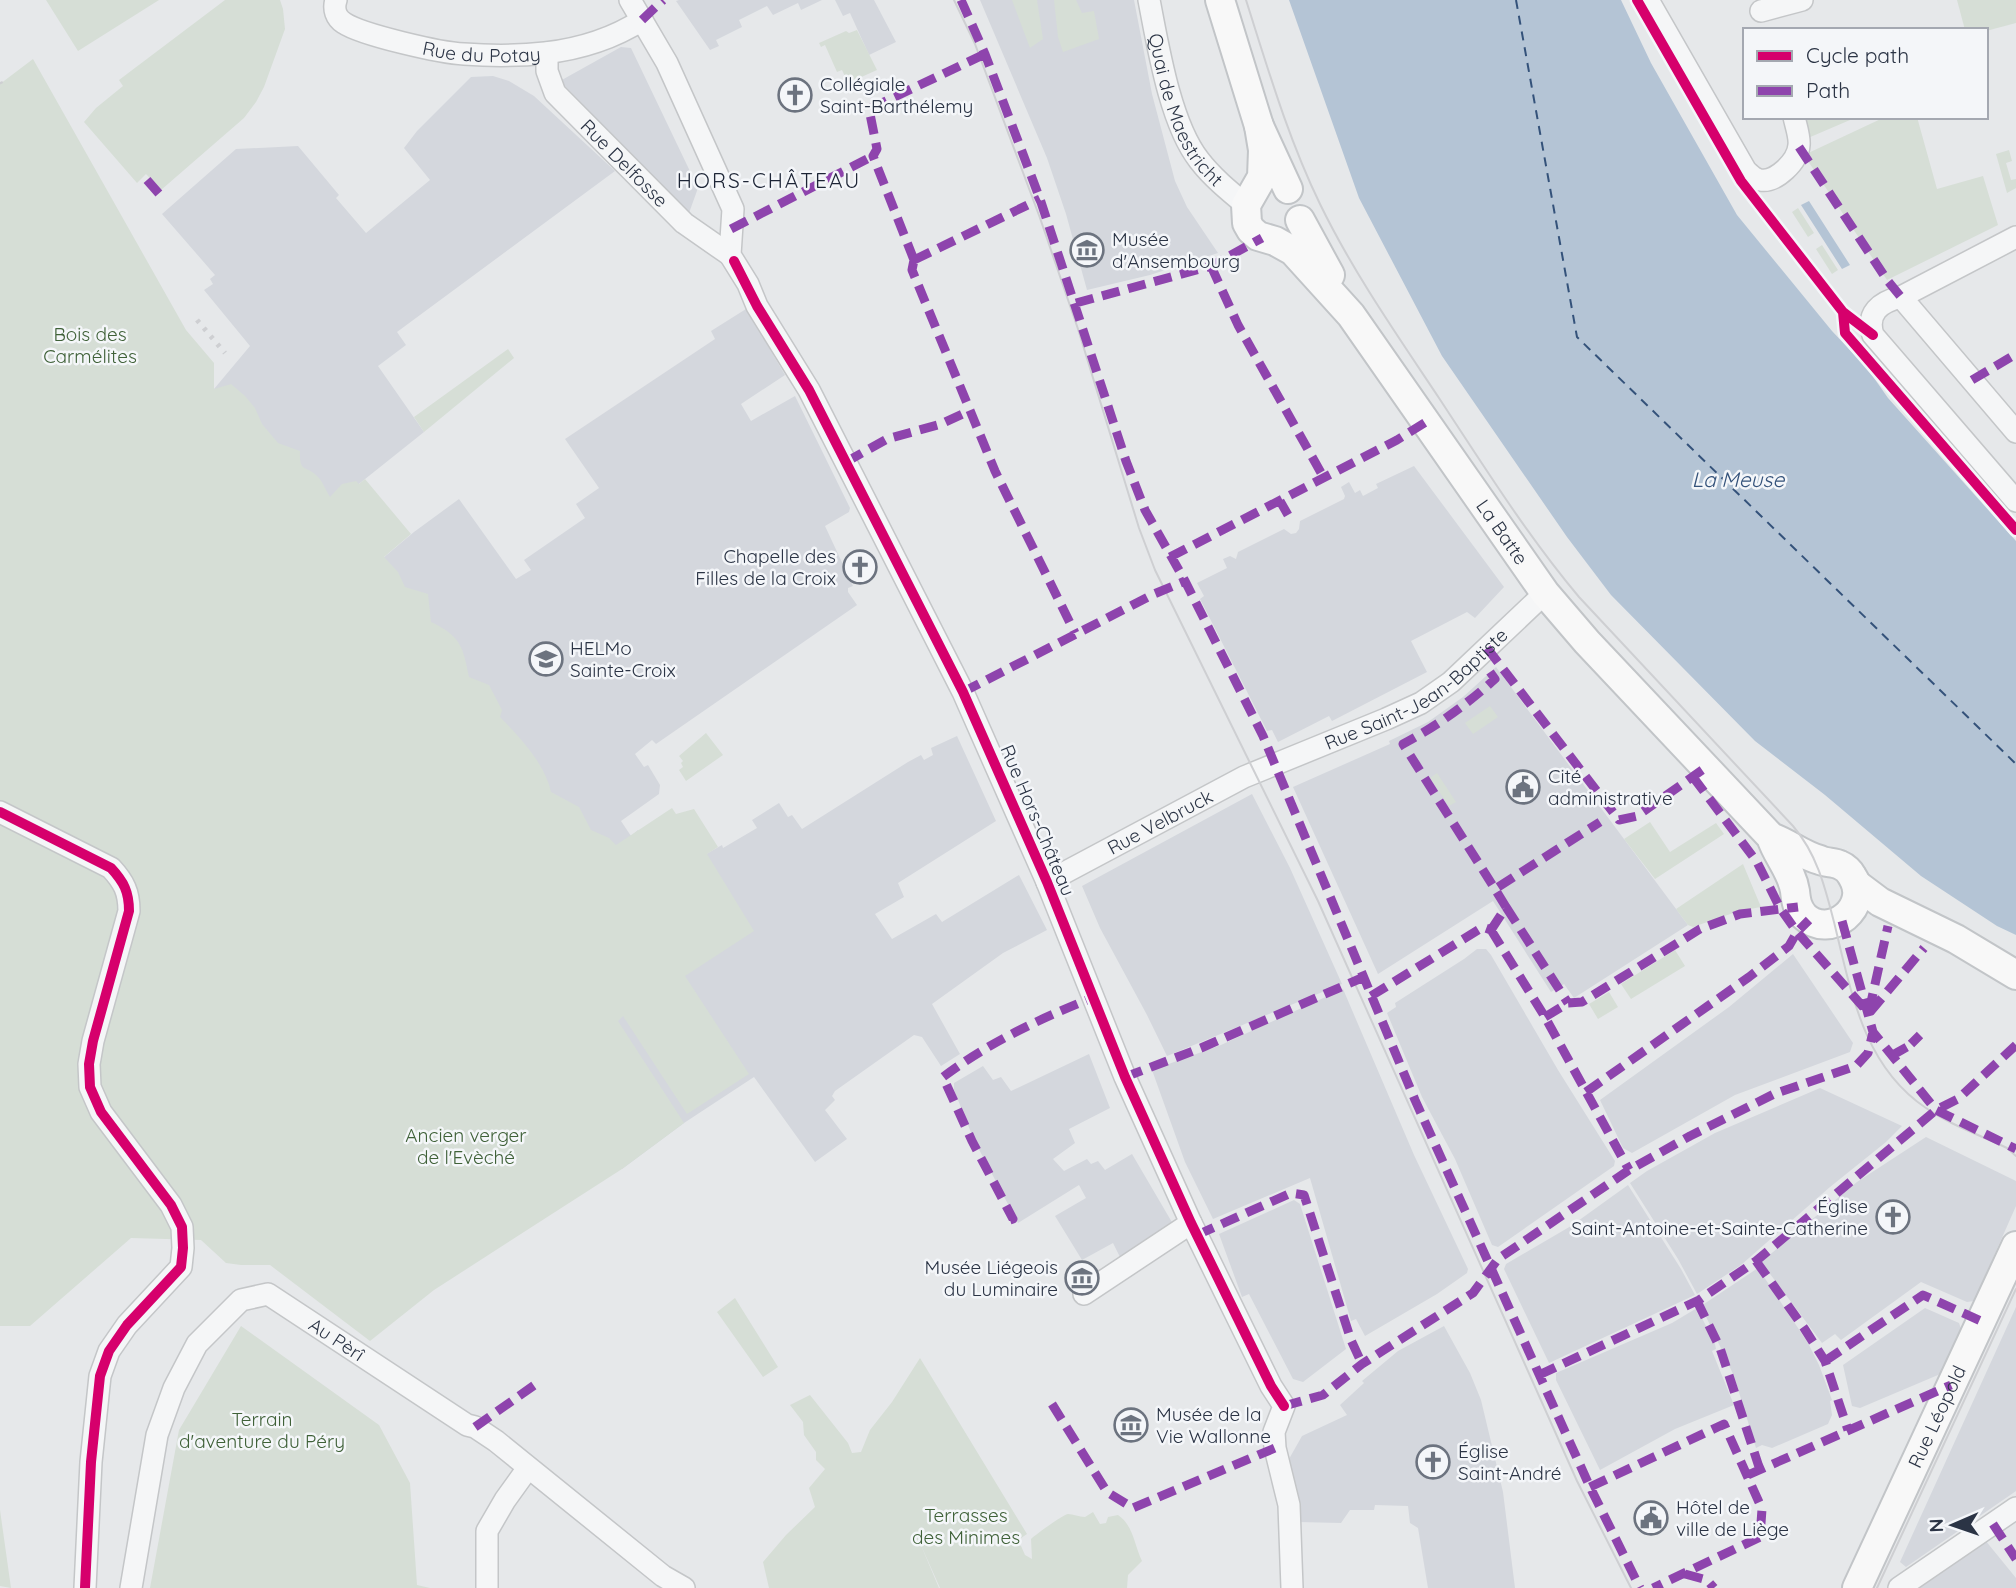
<svg xmlns="http://www.w3.org/2000/svg" width="2016" height="1588" viewBox="0 0 2016 1588" font-family="Quicksand,sans-serif">
  <style>
    .built { fill: #d4d7dd }
    .green { fill: #d6ded6 }
    .water { fill: #b4c4d5 }
    .lines { fill: none; stroke-linecap: round; stroke-linejoin: round }
    .ferry { stroke: #34527a; stroke-width: 2; stroke-dasharray: 9 7; stroke-linecap: butt }
    .minor-casing { stroke: #c4c6c8; stroke-width: 24 }
    .major-casing { stroke: #c2c5c8; stroke-width: 32 }
    .minor { stroke: #f5f6f7; stroke-width: 21 }
    .major { stroke: #f8f8f8; stroke-width: 28 }
    .tram { stroke: #cecfd2; stroke-width: 2 }
    .rail { stroke: #cecfd2; stroke-width: 5; stroke-dasharray: 3.5 7; stroke-linecap: butt }
    .quiet { stroke: #8e44ad; stroke-width: 9; stroke-dasharray: 18 9; stroke-linecap: butt }
    .cycleway-casing { stroke: #f4f6f9; stroke-width: 15 }
    .cycleway { stroke: #d6006c; stroke-width: 10 }
    .labels { text-anchor: middle; stroke-width: 5; stroke-linejoin: round; paint-order: stroke }
    .street-label { font-size: 19px; fill: #2b3445; stroke: #f4f6f9 }
    .poi-label { font-size: 19px; fill: #2b3445; stroke: #f4f6f9; text-anchor: start }
    .park-label { font-size: 19px; fill: #3f6138; stroke: #f4f6f9 }
    .neighbourhood-label { font-size: 21px; letter-spacing: 2px; fill: #1d2536; stroke: #f4f6f9 }
    .water-label { font-size: 21px; font-style: italic; fill: #34527a; stroke: #f4f6f9 }
  </style>
  <rect width="100%" height="100%" fill="#e6e8ea"/>
  <path class="built" d="M679,0h143l-21,10 -3,-7 -25,12 -6,-9 -28,14 3,7 -26,13 3,6 -9,4 -34,-49z
    M835,0h39l22,42 -27,13 -19,-42 -7,3z
    M980,0h154l18,94 23,87 12,26 31,46 -68,22 -63,15 -21,-76 -19,-56z
    M621,47l10,1 67,140 -9,25 -129,-132z
    M493,76l16,5 25,15 81,75 -218,161 9,13 -28,21 46,66 -109,87 -101,-130 36,-43 -46,-56 9,-6 -3,-5 5,-4 -53,-61 74,-65 62,-3 41,49 -3,3 30,35 64,-53 -26,-32 13,-17 54,-54z
    M746,309l39,66 -44,29 10,17 44,-25 55,112 -1,4 -24,14 28,60 -5,2v4l9,13 -201,139 -4,-4 -17,14 9,13 4,-2 12,20 -1,9 -38,27 10,15 7,-6 35,43 49,-28 1,3 34,-20 -5,-8 27,-17 9,14 4,-2 10,14 106,-67 13,-7 3,5 9,-5 -2,-7 26,-12 39,85 -98,62 6,14 -29,17 17,25 44,-25 6,8 77,-47 28,55 -44,23 -71,51 28,50 -19,12 -19,-29 -8,-2 -79,56 -3,5 3,4 -10,10 22,29 -32,23 -61,-85 -70,46 -62,46 -329,-535 121,-102 45,-33 57,80 15,-9 -7,-10 61,-42 -9,-14 23,-16 -34,-49 150,-100 -4,-8z
    M1414,466l90,121 -29,31 -8,-6 -56,29 16,31 -95,49 -3,-5 -51,26 -6,-12 -5,1 -67,-132 4,-3 -7,-13 30,-15 -4,-9 7,-3 6,3 2,-7 46,-23 7,5 5,-1 3,-4 1,-8 44,-22 1,-3 -4,-9 8,-5 6,11 5,-3 3,6 15,-8 -2,-4z
    M1496,667l192,258 -114,73 -10,-14 -13,8 -58,-91 -115,73 -85,-187 97,-43 -1,-3 39,-19 35,-25z
    M1252,794l38,74 52,116 -175,72 -20,-41 -47,-87 -18,-42z
    M1477,949h9l5,6 67,115 57,91 -1,5 -116,81 -6,-2 -37,-86 -33,-62 -35,-84 9,-6 -1,-4 69,-44z
    M1793,954l60,89 -3,9 -115,43 -103,58 -9,-5 -23,-48 129,-93z
    M1343,989l71,166 54,114 -1,4 -30,21 -72,42 -9,-17 -5,2 -41,-143 -97,41 -28,-57 -33,-92 69,-25z
    M1089,1054l21,54 -41,21 6,14 -22,16 11,12 23,-12 4,5 7,-3 7,9 27,-16 41,70 -53,33 -7,-14 -31,17 -27,-44 31,-18 -7,-13 -61,38 -44,-83 -20,-50v-7l29,-17 10,14 8,-3 10,14z
    M1820,1088l82,38 -16,16 -56,45 -89,78 -44,29 -19,-35 -48,-76 17,-12 68,-38z
    M1926,1137l90,44v25l-42,95 -7,1 -46,-20 -80,58 -6,-6 -13,9 -61,-81 96,-80z
    M1628,1185l53,84 14,26 -146,68 -45,-94 2,-5 65,-38z
    M1294,1200l6,4 46,145 -43,33 -10,-3 -44,-85 -7,3 -23,-63z
    M1758,1268l50,75 11,22 13,35 -2,1 2,14 -4,9 -56,24 -10,-3 -6,3 -22,-72 -33,-70z
    M2016,1307v184l-110,76 -6,-5z
    M1697,1308l18,36 1,5 -4,2 22,54 -59,24 -75,41 -44,-90v-7l116,-50z
    M1925,1308l34,15 2,6 -18,41 -5,5 -78,33 -8,-2 -9,-41z
    M1444,1326l26,47 11,27 22,92 12,96h-87l-10,-60 -8,-5 -2,-17 -33,-1 -1,5h-24l-9,13 -43,-1 -10,-48 1,-15 13,-23 45,-21 -7,-10 24,-22 -2,-2 36,-30z
    M1985,1540l31,38v10h-99l11,-6z"/>
  <path class="green" d="M46,0h113l-81,51z
    M225,0h55l3,9 2,20 -21,58 -8,15 -12,16 -83,72 -15,-16 -9,9 -53,-61 12,-14 27,-22 -4,-6z
    M1012,0h25l6,39 -13,9z
    M1054,0h22l6,13 12,-2 5,28 -36,13 -5,-15z
    M1957,0h59v23l-30,8 -21,-1z
    M857,30l20,40 -29,13 -6,-13 -5,2 -12,-27 -4,2 -2,-4 27,-12 3,2z
    M33,59l153,271 28,33v26l17,-5 14,12 10,12 7,16 16,19 22,8c-1,23 6,13 18,26 5,5 8,14 12,20l12,-13 14,-3 3,3 6,-5 46,55 -27,23 14,15 7,15 23,7 3,28c30,14 32,25 38,55l20,8 13,25 -2,7c20,20 45,47 51,75l28,15 12,23 18,8 7,7 56,-37 4,6 18,-5 24,38 -11,7 47,77 -69,45 64,98 -62,40 -64,-98 -5,5 66,102 -62,46 -188,121 -64,51 -100,-76h-29l-15,-2 -25,-23 -70,-2 -101,88h-30v-1242z
    M1815,117h42l-49,21 -6,-17z
    M1885,117h32l20,72 46,-13 15,49 -111,55 -83,-125z
    M2009,150l3,11 -6,2 5,17 5,-1v9l-9,5 -11,-39z
    M1798,208l16,25 -6,4 -16,-25z
    M1822,245l16,25 -6,4 -16,-25z
    M508,349l6,9 -90,74 -10,-15z
    M1490,706l8,11 -25,17 -8,-11z
    M706,733l17,22 -37,26 -7,-11 4,-3 -2,-4 2,-2 -4,-5z
    M1437,773l19,29 -7,4 -19,-28z
    M1650,822l20,30 46,-29 8,11 -69,45 -31,-40z
    M1743,864l18,43 -22,4 -46,16 -5,-2 -12,-16z
    M1675,950l10,16 -54,33 -10,-15z
    M1609,992l9,15 -20,12 -9,-15z
    M735,1298l43,69 -15,10 -46,-65z
    M241,1326l138,99 31,58 7,102 13,3h-280l29,-158z
    M920,1358l107,176 -13,9 7,3 4,9 7,4 -1,-20c4,-4 33,-25 37,-25 5,0 11,3 17,3l8,-5 7,12 6,-1 2,-6 10,-2c16,11 16,30 24,46l-14,14 -1,13h-187l-20,-45 19,45h-170l-6,-26 23,-27 29,-28 -6,-19 16,-19 -9,-9v-8l-12,-17 -1,-13 -13,-17 20,-10 38,48 4,10 9,-1 9,-22 22,-28z
    M0,1510l11,78 -11,-2z"/>
  <path class="water" d="M1289,0h332l30,63 86,152 95,116 35,37 21,30 128,143v394l-19,-9 -76,-50 -96,-81 -70,-54 -144,-146 -44,-58 -125,-181 -83,-158z
    M1809,201l41,64 -8,4 -41,-64z"/>
  <g class="lines">
    <path class="ferry" d="M1516,0l61,337 439,427"/>
    <defs>
      <g id="minor">
        <path id="s1" d="M336,0c-3,9 0,18 8,23 18,12 97,30 120,31 27,2 55,2 81,-1 34,-4 69,-15 97,-33"/>
        <path d="M630,0l37,63 66,146 -3,46 18,29 9,22 52,84 154,302 84,190 78,195 66,146 80,163 13,20 -10,26 1,16 14,57 3,83"/>
        <path id="s2" d="M1149,0c9,46 21,123 50,160 13,17 30,31 47,45"/>
        <path d="M1648,0l98,171c5,4 8,8 14,9 16,3 38,-19 39,-35 1,-8 -3,-19 -5,-28"/>
        <path d="M1761,11l41,-11"/>
        <path id="s3" d="M547,53v18l8,22 129,130 46,32"/>
        <path d="M2016,237l-115,60c-21,5 -35,16 -28,38l143,166"/>
        <path d="M1901,297l115,135"/>
        <path d="M0,812l111,56c13,14 18,24 18,43l-36,130 -4,23 1,23 11,25 70,93 11,22 1,21 -2,19 -54,58 -18,26 -9,25 -9,86 -6,126"/>
        <path id="s4" d="M1047,882l197,-105 142,-58 35,-16 30,-21 94,-89"/>
        <path d="M1084,1294l107,-71"/>
        <path id="s5" d="M131,1588l26,-153 17,-47 23,-44 44,-44 27,-6 199,131 8,2 21,14 167,135 21,12"/>
        <path d="M487,1588v-57l18,-31 23,-32"/>
        <path d="M1899,1588l117,-80"/>
      </g>
      <g id="major">
        <path d="M1220,0l39,126 29,63"/>
        <path id="s6" d="M1259,126l4,24 -1,27 -16,28 1,18 4,7 7,6 17,5 18,10 58,64 194,278 42,49 184,195c6,19 21,34 24,54 1,10 2,17 9,25 26,25 68,-10 48,-40 -2,-4 -7,-9 -12,-11 -6,-3 -14,-2 -20,-5 -18,-5 -32,-17 -49,-23"/>
        <path d="M1300,220l30,55"/>
        <path d="M1856,884l24,18 76,37 60,36"/>
        <path id="s7" d="M1857,1588l159,-342"/>
      </g>
    </defs>
    <use href="#minor" class="minor-casing"/>
    <use href="#major" class="major-casing"/>
    <use href="#minor" class="minor"/>
    <use href="#major" class="major"/>
    <path class="tram" d="M954,0l21,44 65,174 38,111 61,199 16,42 163,331 259,580 54,107
      M1246,0c22,69 42,138 74,204 33,68 77,131 119,194 44,67 88,137 140,199l214,229c24,28 32,61 41,96 17,69 29,144 92,186 24,17 54,27 81,40l9,8
      M1877,1588l139,-299"/>
    <path class="rail" d="M0,82l1,2
      M197,320l28,33"/>
    <path class="quiet" d="M961,0l24,54 55,145 86,262 19,49 40,71 78,155 152,364 175,387 50,101
      M642,20l21,-20
      M1799,147l88,133 14,17
      M147,180l14,16
      M731,229l142,-73
      M914,260l-2,10 83,201 80,162
      M914,260l-41,-104 4,-7 -8,-40 116,-55
      M914,260l126,-61
      M1211,266l27,59 86,153
      M1076,303l135,-37 51,-28
      M1972,380l44,-26
      M846,462l41,-23 54,-15 28,-13
      M1280,501l8,14
      M1170,557l227,-117 29,-18
      M1487,648l132,172 18,-4 68,-48
      M1490,672l5,7c-29,26 -58,47 -92,65l92,145 105,-67
      M963,692l191,-98 31,-13
      M1693,777l64,85 23,46 17,24 67,76
      M1506,907l62,96
      M1842,921l31,111 63,78 80,39
      M1491,930l54,87 84,153
      M1491,930l15,-23 -11,-18
      M1371,996l112,-69 8,3
      M1869,1011l19,-85
      M1870,1012l54,-64
      M1545,1017l23,-14 14,-1 118,-73 40,-15 58,-7
      M1911,1044l9,-9
      M1891,1056l16,-9
      M1125,1077l76,-29 163,-71
      M1586,1092l163,-115 40,-31 8,-14 12,-12
      M1010,1220l3,-1 -41,-78 -29,-64c45,-34 96,-58 149,-79
      M1197,1235l94,-42 13,2 47,145 11,24
      M1756,1261l48,67 21,33 23,69
      M1697,1301l23,47 40,122
      M1825,1361l98,-66 58,26
      M1539,1375l160,-75 57,-39 180,-151 22,-11 58,-54
      M1052,1404l55,88 26,16 142,-60
      M1284,1406l39,-11 39,-31 111,-71 25,-34 131,-89 61,-34 84,-42 82,-28 12,-13 5,-21
      M475,1427l61,-43
      M1748,1475l203,-90
      M1590,1487l134,-63 38,85 -2,28 -107,51
      M1993,1524l23,35
      M1685,1574l22,6 7,8"/>
    <defs>
      <path id="cycleway" d="M1637,0l104,181 102,131 30,23
        M734,261l23,45 52,84 154,302 84,190 78,195 66,146 80,163 13,20
        M1843,312l2,21 171,197
        M0,812l111,56c13,14 18,24 18,43l-36,130 -4,23 1,23 11,25 70,93 11,22 1,21 -2,19 -54,58 -18,26 -9,25 -9,86 -6,126"/>
    </defs>
    <use href="#cycleway" class="cycleway-casing"/>
    <use href="#cycleway" class="cycleway"/>
  </g>
  <defs>
    <symbol id="church-ring" viewBox="-11 -11 22 22"><circle r="9.5" fill="#f4f6f9" stroke="#6c737f" stroke-width="1.5"/><path d="M-1.2-6h2.4v3.5h3.3v2.4h-3.3V6h-2.4V-.1h-3.3v-2.4h3.3Z" fill="#6c737f"/></symbol>
    <symbol id="museum-ring" viewBox="-11 -11 22 22"><circle r="9.5" fill="#f4f6f9" stroke="#6c737f" stroke-width="1.5"/><path d="M0-6L6-3V-2H-6V-3ZM-5-1h2V3h-2ZM-1-1h2V3h-2ZM3-1h2V3H3ZM-6 4H6V6H-6Z" fill="#6c737f"/></symbol>
    <symbol id="university-ring" viewBox="-11 -11 22 22"><circle r="9.5" fill="#f4f6f9" stroke="#6c737f" stroke-width="1.5"/><path d="M0-5L7-2L0 1L-7-2ZM-4 1L0 2.5L4 1V4Q0 6-4 4Z" fill="#6c737f"/></symbol>
    <symbol id="civic-ring" viewBox="-11 -11 22 22"><circle r="9.5" fill="#f4f6f9" stroke="#6c737f" stroke-width="1.5"/><path d="M-.6-6.5H3V-4.5H.6V-3L4-1V1h2V6H-6V1h2V-1L-.6-3ZM-1.2 2.5V6h2.4V2.5Z" fill="#6c737f"/></symbol>
  </defs>
  <g fill-rule="evenodd">
    <use href="#church-ring" x="776" y="76" width="38" height="38"/>
    <use href="#museum-ring" x="1068" y="231" width="38" height="38"/>
    <use href="#church-ring" x="841" y="548" width="38" height="38"/>
    <use href="#university-ring" x="527" y="640" width="38" height="38"/>
    <use href="#civic-ring" x="1504" y="768" width="38" height="38"/>
    <use href="#church-ring" x="1874" y="1198" width="38" height="38"/>
    <use href="#museum-ring" x="1063" y="1259" width="38" height="38"/>
    <use href="#museum-ring" x="1112" y="1406" width="38" height="38"/>
    <use href="#church-ring" x="1414" y="1443" width="38" height="38"/>
    <use href="#civic-ring" x="1632" y="1499" width="38" height="38"/>
  </g>
  <g class="labels">
    <g class="street-label">
      <text dy="7" stroke="none"><textPath href="#s1" startOffset="168">Rue du Potay</textPath></text>
      <text dy="7" stroke="none"><textPath href="#s2" startOffset="117">Quai de Maestricht</textPath></text>
      <text dy="7" stroke="none"><textPath href="#s3" startOffset="140">Rue Delfosse</textPath></text>
      <text dy="7" stroke="none"><textPath href="#s6" startOffset="508">La Batte</textPath></text>
      <text dy="7" stroke="none"><textPath href="#s4" startOffset="418">Rue Saint-Jean-Baptiste</textPath></text>
      <text transform="translate(1038 820) rotate(67)" y="7">Rue Hors-Château</text>
      <text dy="7" stroke="none"><textPath href="#s4" startOffset="128">Rue Velbruck</textPath></text>
      <text dy="7" stroke="none"><textPath href="#s5" startOffset="427">Au Pèrî</textPath></text>
      <text dy="7" stroke="none"><textPath href="#s7" startOffset="189">Rue Léopold</textPath></text>
    </g>
    <g class="poi-label">
      <text x="820" y="91">Collégiale<tspan x="820" dy="22">Saint-Barthélemy</tspan></text>
      <text x="1112" y="246">Musée<tspan x="1112" dy="22">d'Ansembourg</tspan></text>
      <text x="836" y="563" text-anchor="end">Chapelle des<tspan x="836" dy="22">Filles de la Croix</tspan></text>
      <text x="570" y="655">HELMo<tspan x="570" dy="22">Sainte-Croix</tspan></text>
      <text x="1548" y="783">Cité<tspan x="1548" dy="22">administrative</tspan></text>
      <text x="1868" y="1213" text-anchor="end">Église<tspan x="1868" dy="22">Saint-Antoine-et-Sainte-Catherine</tspan></text>
      <text x="1058" y="1274" text-anchor="end">Musée Liégeois<tspan x="1058" dy="22">du Luminaire</tspan></text>
      <text x="1156" y="1421">Musée de la<tspan x="1156" dy="22">Vie Wallonne</tspan></text>
      <text x="1458" y="1458">Église<tspan x="1458" dy="22">Saint-André</tspan></text>
      <text x="1676" y="1514">Hôtel de<tspan x="1676" dy="22">ville de Liège</tspan></text>
    </g>
    <g class="park-label">
      <text x="90" y="341">Bois des<tspan x="90" dy="22">Carmélites</tspan></text>
      <text x="466" y="1142">Ancien verger<tspan x="466" dy="22">de l'Evèché</tspan></text>
      <text x="262" y="1426">Terrain<tspan x="262" dy="22">d'aventure du Péry</tspan></text>
      <text x="966" y="1522">Terrasses<tspan x="966" dy="22">des Minimes</tspan></text>
    </g>
    <g class="neighbourhood-label">
      <text x="769" y="188">HORS-CHÂTEAU</text>
    </g>
    <g class="water-label">
      <text x="1738" y="487">La Meuse</text>
    </g>
  </g>
  <rect x="1743" y="28" width="245" height="91" fill="#f4f6f9" stroke="#a4a8b1" stroke-width="2"/>
  <rect x="1757" y="51" width="35" height="10" fill="#d6006c" stroke="#a4a8b1" stroke-width="2"/>
  <text x="1806" y="63" font-size="21" fill="#2b3445">Cycle path</text>
  <rect x="1757" y="86" width="35" height="10" fill="#8e44ad" stroke="#a4a8b1" stroke-width="2"/>
  <text x="1806" y="98" font-size="21" fill="#2b3445">Path</text>
  <g transform="translate(1953 1525) rotate(268)" stroke="#f4f6f9" stroke-width="5" paint-order="stroke">
  <path d="M0-5L12 26L0 18L-12 26Z" fill="#2b3445"/>
  <text y="-10" font-size="19" font-weight="bold" text-anchor="middle" fill="#2b3445">N</text>
  </g>
</svg>
